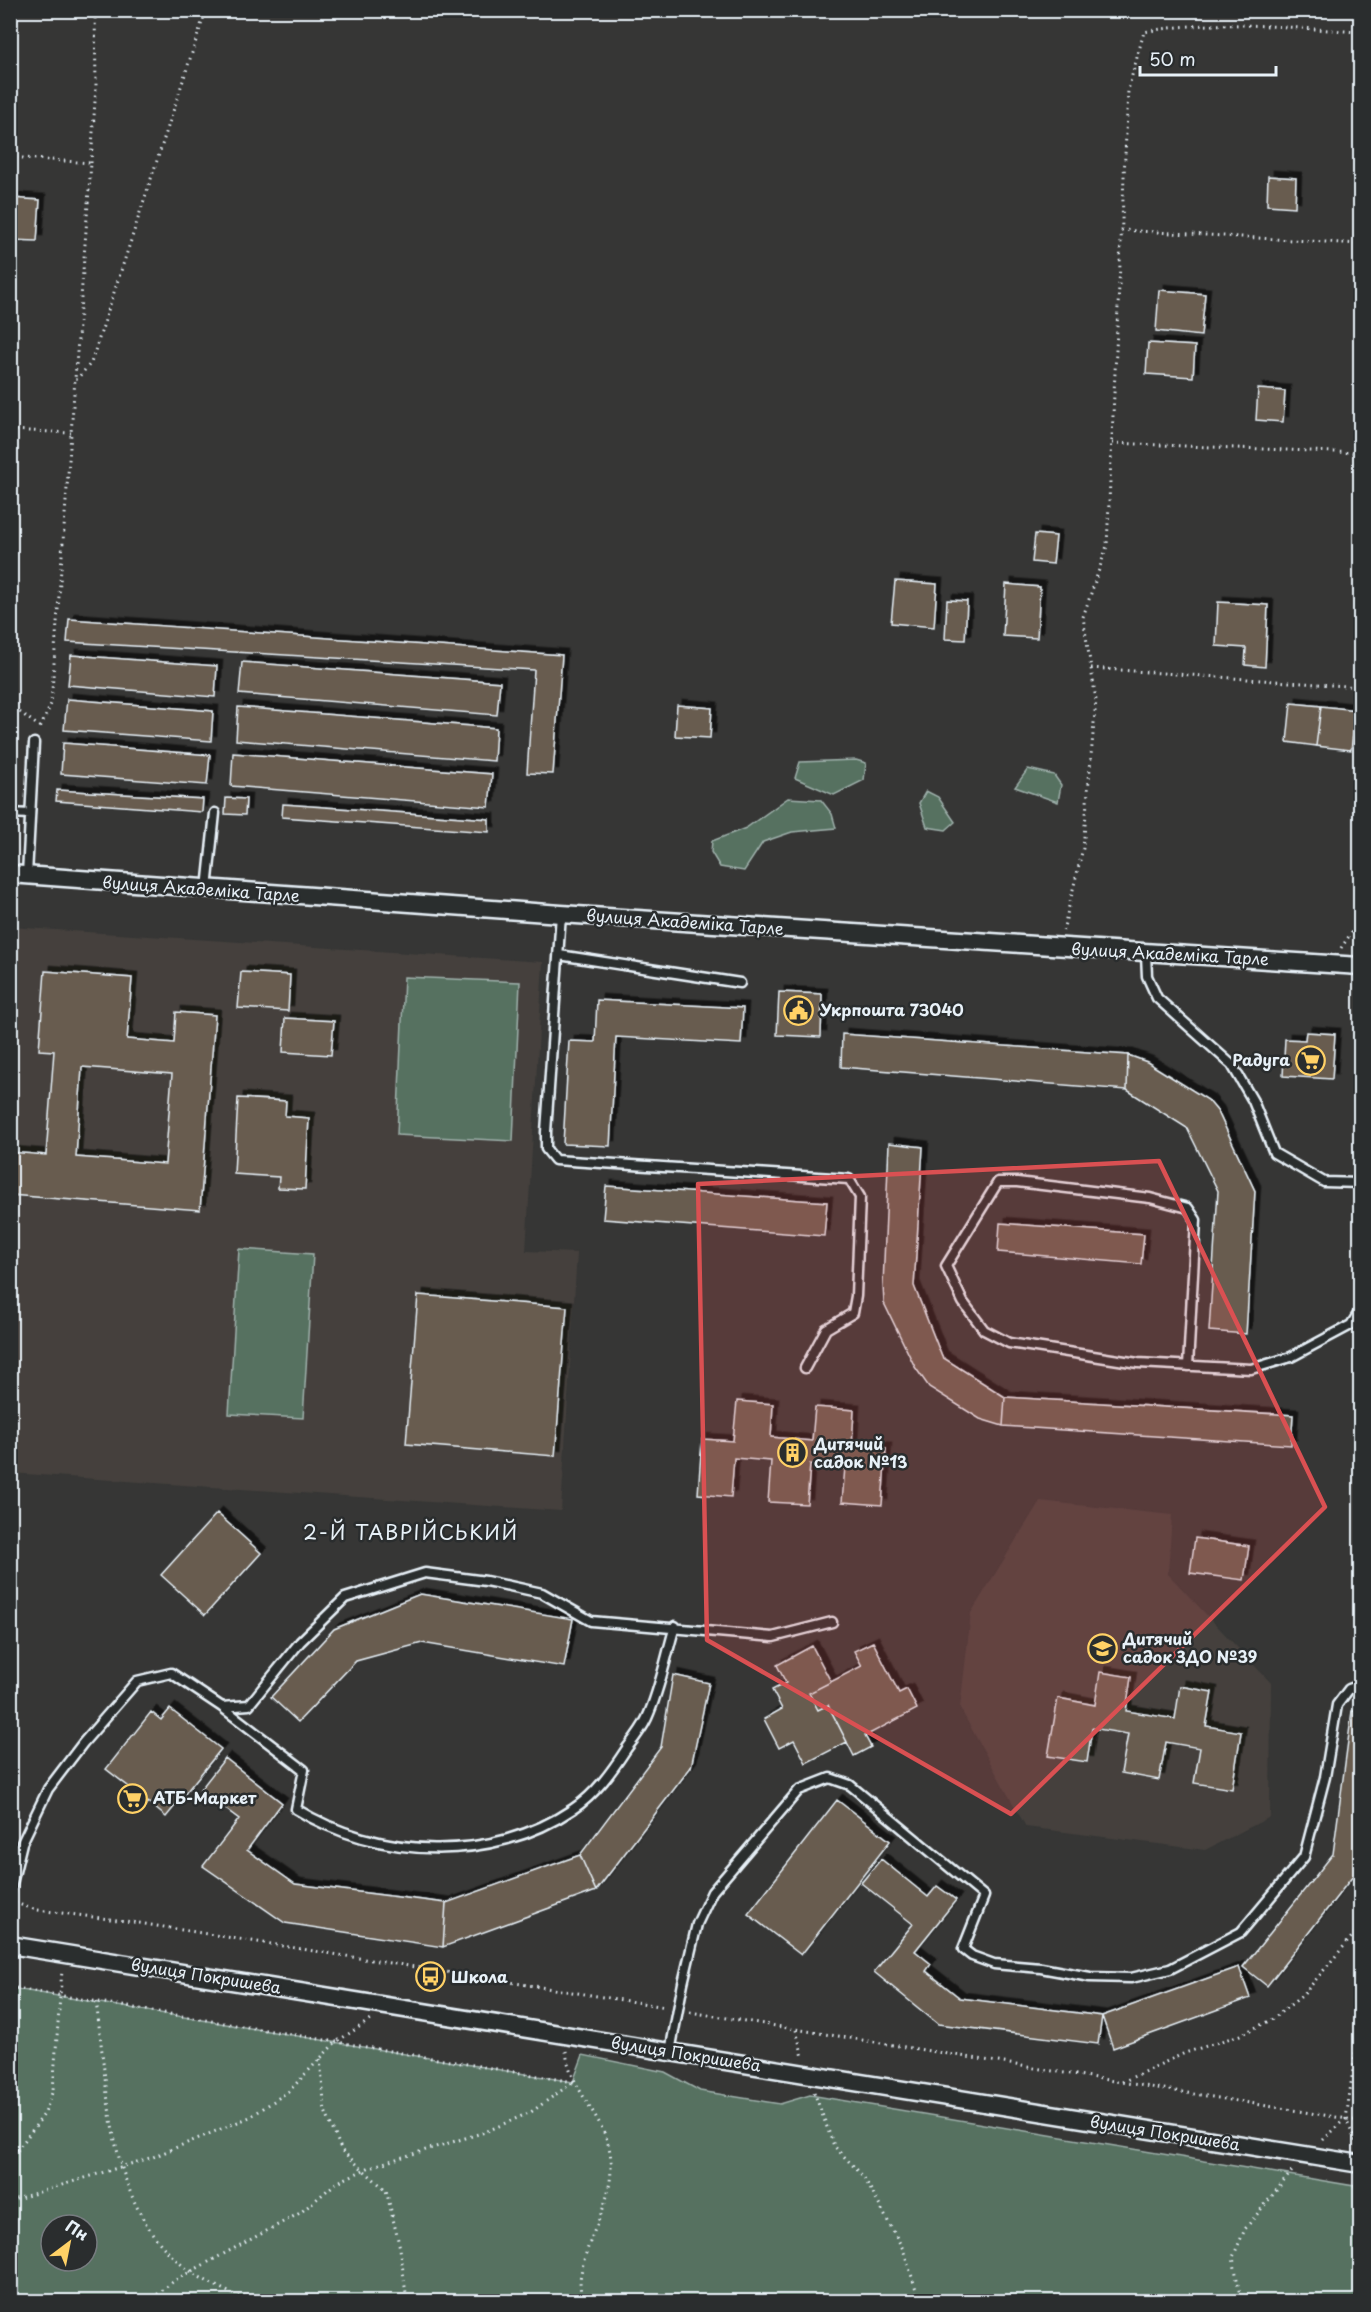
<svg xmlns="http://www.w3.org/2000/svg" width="1371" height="2312" viewBox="0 0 1371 2312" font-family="'Playpen Sans',sans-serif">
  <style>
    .built { fill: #45413d }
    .green { fill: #567160; stroke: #9fb1ac; stroke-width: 1.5; fill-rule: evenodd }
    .building { fill: #685c4f; stroke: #e8f1f8; stroke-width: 1.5; fill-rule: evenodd; filter: url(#shadow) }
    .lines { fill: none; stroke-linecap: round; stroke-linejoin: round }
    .lane-casing { stroke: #e8f1f8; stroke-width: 13 }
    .street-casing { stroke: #e8f1f8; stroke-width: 21 }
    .path { stroke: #e8f1f8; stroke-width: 3; stroke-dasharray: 1.5 4.5; stroke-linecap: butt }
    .lane { stroke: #2a2d2e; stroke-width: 8 }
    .street { stroke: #2a2d2e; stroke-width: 16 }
    .marked { fill: #da5052; fill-opacity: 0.2; stroke: #da5052; stroke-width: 4.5; stroke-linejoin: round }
    .labels { text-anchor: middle; stroke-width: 5; stroke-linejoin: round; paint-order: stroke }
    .street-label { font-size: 16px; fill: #e8f1f8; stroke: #2a2d2e }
    .poi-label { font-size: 16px; font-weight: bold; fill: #e8f1f8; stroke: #2a2d2e; text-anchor: start }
    .quarter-label { font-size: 20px; letter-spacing: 1.5px; fill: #e8f1f8; stroke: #2a2d2e }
  </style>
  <defs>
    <filter id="shadow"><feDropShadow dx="5.5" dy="-5.5" stdDeviation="0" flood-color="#0009"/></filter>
  </defs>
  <rect width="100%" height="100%" fill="#363635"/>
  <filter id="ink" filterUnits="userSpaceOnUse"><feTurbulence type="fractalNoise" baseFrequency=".0167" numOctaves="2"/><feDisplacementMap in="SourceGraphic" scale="12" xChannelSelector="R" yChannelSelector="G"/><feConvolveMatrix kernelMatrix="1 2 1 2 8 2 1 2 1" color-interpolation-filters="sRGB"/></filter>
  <g filter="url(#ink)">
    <path class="built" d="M10,927l533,35 -17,289 51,2 -16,258 -550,-38z
      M1040,1501l132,14 -4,59 103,109 -1,134 -65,33 -179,-23 -66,-119 11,-95z"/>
    <path class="green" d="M856,760l10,3 -2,17 -30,15 -39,-17 5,-16z
      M1028,769l26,6 7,10 -3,17 -43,-15z
      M926,791l12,6 17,25 -9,8 -19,-3 -8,-24z
      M788,798l33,2 11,14 4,14 -44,4 -29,10 -19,29 -24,-4 -9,-15 1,-11 34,-13z
      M404,977l116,5 -7,159 -116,-6z
      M239,1249l74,5 -10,164 -74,-4z
      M10,1988l563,94 10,-27 82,17 35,19 80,13 30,-9 550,92v114h-1349zM51,2225h36v36h-36z"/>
    <path class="building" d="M1268,176l28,2 -1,29 -28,-2z
      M10,198l30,2 -3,41 -27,-1z
      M1159,290l46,4 -4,42 -45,-5z
      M1148,343l47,3 -2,31 -47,-3z
      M1258,389l27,2 -2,31 -27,-2z
      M1035,534l21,2 -3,28 -21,-2z
      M895,581l42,3 -3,43 -43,-4z
      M1006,584l34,3 -3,51 -34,-2z
      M947,600l20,1 -2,39 -20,-1z
      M1218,602l50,3 -3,62 -20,-2 1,-17 -30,-2z
      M69,619l493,36 -9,119 -26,-1 7,-103 -467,-28z
      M71,655l146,11 -2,31 -147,-12z
      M242,662l258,20 -3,33 -258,-21z
      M67,699l146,12 -2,30 -147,-11z
      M1291,703l30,3 -5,40 -29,-4z
      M677,705l35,3 -2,30 -35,-2z
      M1321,706l35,4 -5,40 -35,-4z
      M238,707l258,21 -2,33 -258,-21z
      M63,743l147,12 -3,30 -146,-11z
      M233,753l259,21 -3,33 -258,-21z
      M57,790l146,9 -1,13 -146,-11z
      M226,798l20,1 -1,16 -20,-1z
      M283,804l206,15v13l-207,-15z
      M45,971l87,7 -5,61 47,4 2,-31 39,3 -15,195 -190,-15v-43l36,3 8,-104 -15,-1zM82,1067l90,7 -7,90 -89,-7z
      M241,972l49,3 -2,36 -50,-3z
      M779,992l43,2 -1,43 -44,-2z
      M597,1000l146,8 -2,36 -125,-7 -6,109 -47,-2 6,-103 26,1z
      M285,1018l49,3 -3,34 -48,-3z
      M1306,1032l29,2 -3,45 -49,-3 2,-37 20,1z
      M842,1034l286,21 -1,35 -286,-23z
      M1358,1054h2v31h-5z
      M1128,1055l19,7 61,38 10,12 37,79 -9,143 -37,-3 9,-140 -31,-63 -60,-38z
      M238,1098l48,3 -1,15 24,2 -4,71 -27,-1 1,-11 -45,-3z
      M889,1143l34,4 -9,139 28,71 63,40 -2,29 -23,-7 -51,-32 -14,-20 -31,-64 -1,-18z
      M606,1186l221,16 -3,34 -221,-17z
      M1000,1223l144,11 -3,30 -143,-12z
      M418,1295l149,12 -12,149 -149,-12z
      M1005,1397l288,18 -2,30 -288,-19z
      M737,1401l36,3 -2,33 41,4 3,-34 39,3 -2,35 34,3 -4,57 -40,-3 3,-35 -35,-3 -3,40 -39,-2 3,-41 -37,-3 -3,39 -33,-3 4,-55 31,2z
      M217,1513l44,40 -56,62 -44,-40z
      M1195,1538l54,8 -5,34 -54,-7z
      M420,1594l153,25 -9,48 -142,-24 -66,18 -58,61 -27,-25 63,-68z
      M873,1642l26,51 8,-4 10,20 -52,27 6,11 -17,9 -26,-51 -10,5 -9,-17 53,-27 -8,-15z
      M812,1646l19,36 -22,11 9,17 10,-5 19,37 -41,21 -12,-23 -15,8 -15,-29 18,-10 -10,-19 14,-7 -9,-18z
      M1100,1672l31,5 -5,34 49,8 5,-33 32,6 -6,34 35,6 -9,57 -38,-6 6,-35 -34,-6 -7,38 -38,-7 7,-39 -36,-6 -5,34 -39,-6 10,-58 37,7z
      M673,1675l36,8 -18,84 -95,124 -16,-36 81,-108z
      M170,1709l51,40 -55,68 -18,-15 -6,8 -19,-15 6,-8 -23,-18 45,-57 10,8z
      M1352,1711l8,1v155l-93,119 -24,-19 90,-113z
      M225,1758l57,45 -35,47 48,34 151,19 -3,44 -158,-24 -82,-57 36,-47 -39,-29z
      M837,1800l53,41 -89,114 -53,-41z
      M580,1855l16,36 -153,56 3,-44z
      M881,1859l47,38 9,-11 19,14 -41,51 16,13 -5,7 34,27 142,18 -4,28 -160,-20 -64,-52 39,-48 -52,-41z
      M1239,1967l11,31 -137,50 -11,-32z"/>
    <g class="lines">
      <defs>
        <path id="lane" d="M10,813l20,1
          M27,875l7,-132
          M207,889l8,-76
          M561,914l-15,218v17l9,11 294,19 11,18 -4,99 -3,17 -27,16 -21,39
          M1146,954l1,22 10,22 75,67 21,36 21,52 50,29 36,1
          M559,955l181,28
          M1188,1366l8,-146 -8,-12 -38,-10 -133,-16h-19l-52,84 17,36 21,28 25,13 129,20 113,6 40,-12 60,-32 9,-14
          M222,1707l82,63 -8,39c81,50 196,55 277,0 23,-15 39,-38 54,-61 7,-9 15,-19 20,-30 13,-28 19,-62 28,-92
          M10,1892l12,-49 26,-54 35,-46 54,-62 34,-8 51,34 27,-2 51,-63 45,-44 80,-25 61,8 56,12 49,28 182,16 59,-15
          M670,2052l13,-69 14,-59 15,-32 87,-102 31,-12 20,7 134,111 -21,53 9,7 22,8 47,4 49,9 41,1 39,-9 71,-37 63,-75 21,-80 12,-72 12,-16 11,-4"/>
        <path id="street" d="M10,874l551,40 799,52
          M10,1945l1350,219"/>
      </defs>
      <use href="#lane" class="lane-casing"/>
      <use href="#street" class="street-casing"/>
      <path class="path" d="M10,157l81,6 -40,541 -12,27
        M91,163l5,-77 -1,-76
        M1121,230l239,14
        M76,380l15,-17 115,-353
        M10,430l61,3
        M1112,443l248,10
        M1091,668l269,19
        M10,705l30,22
        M1063,931l20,-83 13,-148 -13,-83 24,-71 21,-456 16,-58c71,-14 144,-4 216,0
        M1341,948l19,-28
        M15,1903l22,7 89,11 540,86
        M10,1987l564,95
        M96,2002c13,91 11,210 94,269 17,12 39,20 57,31
        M690,2012l670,109
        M796,2030l7,27
        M566,2051c4,43 45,69 45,113 1,42 -24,71 -30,110 -2,8 0,19 1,28
        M320,2059l5,52 17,40 44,39 14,58 7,54
        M1122,2082l63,-29 55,-18 31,-15 32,-25 57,-68
        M814,2092l20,54 30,31 39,72 17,53
        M1323,2140l23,-21
        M1358,2147l-12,-28 14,-99
        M10,2160l35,-47 8,-23 9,-120
        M10,2201l143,-44 97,-40 39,-26 47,-49 34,-22
        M148,2302l27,-22 125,-67 36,-30 34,-16 115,-35 46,-20 41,-29
        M1236,2302l4,-6 -7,-39 12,-28 48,-59"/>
      <use href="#lane" class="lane"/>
      <use href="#street" class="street"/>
    </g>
  </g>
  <path class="marked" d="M1159,1161l166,346 -314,307 -304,-174 -9,-456z"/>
  <defs>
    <symbol id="civic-ring" viewBox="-11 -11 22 22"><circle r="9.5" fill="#2a2d2e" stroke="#ffd166" stroke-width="1.5"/><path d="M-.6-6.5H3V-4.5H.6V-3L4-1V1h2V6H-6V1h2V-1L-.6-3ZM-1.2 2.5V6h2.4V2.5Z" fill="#ffd166"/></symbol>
    <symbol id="supermarket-ring" viewBox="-11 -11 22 22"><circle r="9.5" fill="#2a2d2e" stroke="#ffd166" stroke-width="1.5"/><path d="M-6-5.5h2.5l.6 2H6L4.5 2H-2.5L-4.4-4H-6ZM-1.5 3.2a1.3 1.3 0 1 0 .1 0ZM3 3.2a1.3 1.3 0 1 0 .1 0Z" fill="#ffd166"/></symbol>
    <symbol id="building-ring" viewBox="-11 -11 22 22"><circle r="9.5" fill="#2a2d2e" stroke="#ffd166" stroke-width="1.5"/><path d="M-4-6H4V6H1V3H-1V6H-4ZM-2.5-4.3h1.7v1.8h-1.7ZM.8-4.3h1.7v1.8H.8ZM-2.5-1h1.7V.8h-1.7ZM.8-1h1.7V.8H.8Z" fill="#ffd166"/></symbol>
    <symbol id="school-ring" viewBox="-11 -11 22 22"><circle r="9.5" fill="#2a2d2e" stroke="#ffd166" stroke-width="1.5"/><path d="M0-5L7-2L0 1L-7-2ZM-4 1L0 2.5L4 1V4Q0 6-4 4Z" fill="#ffd166"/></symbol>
    <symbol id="bus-ring" viewBox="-11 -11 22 22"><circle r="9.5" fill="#2a2d2e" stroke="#ffd166" stroke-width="1.5"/><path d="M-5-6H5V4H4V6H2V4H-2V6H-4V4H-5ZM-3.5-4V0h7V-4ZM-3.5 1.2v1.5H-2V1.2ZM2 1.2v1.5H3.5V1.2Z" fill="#ffd166"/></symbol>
  </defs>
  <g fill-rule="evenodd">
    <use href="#civic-ring" x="782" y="994" width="33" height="33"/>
    <use href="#supermarket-ring" x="1294" y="1044" width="33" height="33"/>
    <use href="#building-ring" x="776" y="1436" width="33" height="33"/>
    <use href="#school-ring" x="1086" y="1632" width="33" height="33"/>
    <use href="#supermarket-ring" x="116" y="1782" width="33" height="33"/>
    <use href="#bus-ring" x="414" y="1960" width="33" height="33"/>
  </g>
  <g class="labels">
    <g class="street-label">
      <text transform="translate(201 889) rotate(4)" y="6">вулиця Академіка Тарле</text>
      <text transform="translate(685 922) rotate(4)" y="6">вулиця Академіка Тарле</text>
      <text transform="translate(1170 954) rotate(3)" y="6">вулиця Академіка Тарле</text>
      <text transform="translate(206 1976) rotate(9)" y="6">вулиця Покришева</text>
      <text transform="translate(686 2054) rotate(9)" y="6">вулиця Покришева</text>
      <text transform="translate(1165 2133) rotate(9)" y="6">вулиця Покришева</text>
    </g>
    <g class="poi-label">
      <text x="820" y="1016">Укрпошта 73040</text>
      <text x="1290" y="1066" text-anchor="end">Радуга</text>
      <text x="814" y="1450">Дитячий<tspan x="814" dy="18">садок №13</tspan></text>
      <text x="1123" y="1645">Дитячий<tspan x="1123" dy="18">садок ЗДО №39</tspan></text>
      <text x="153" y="1804">АТБ-Маркет</text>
      <text x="451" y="1983">Школа</text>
    </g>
    <g class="quarter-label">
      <text x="411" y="1540">2-Й ТАВРІЙСЬКИЙ</text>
    </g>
  </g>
  <rect width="1371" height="2312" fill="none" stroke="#2a2d2e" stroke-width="36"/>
  <rect x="18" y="18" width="1335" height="2276" fill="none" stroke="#e8f1f8" stroke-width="2" filter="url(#ink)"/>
  <g transform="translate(69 2243) rotate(32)"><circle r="28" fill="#2a2d2e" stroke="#767b7f" stroke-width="1.5"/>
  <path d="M0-4.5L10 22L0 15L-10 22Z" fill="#ffd166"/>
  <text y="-9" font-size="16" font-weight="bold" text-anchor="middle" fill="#e8f1f8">Пн</text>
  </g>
  <path d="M1140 66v9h136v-9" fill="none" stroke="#e8f1f8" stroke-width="3"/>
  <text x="1149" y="66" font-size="18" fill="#e8f1f8" stroke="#2a2d2e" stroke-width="4.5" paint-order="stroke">50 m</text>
</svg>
